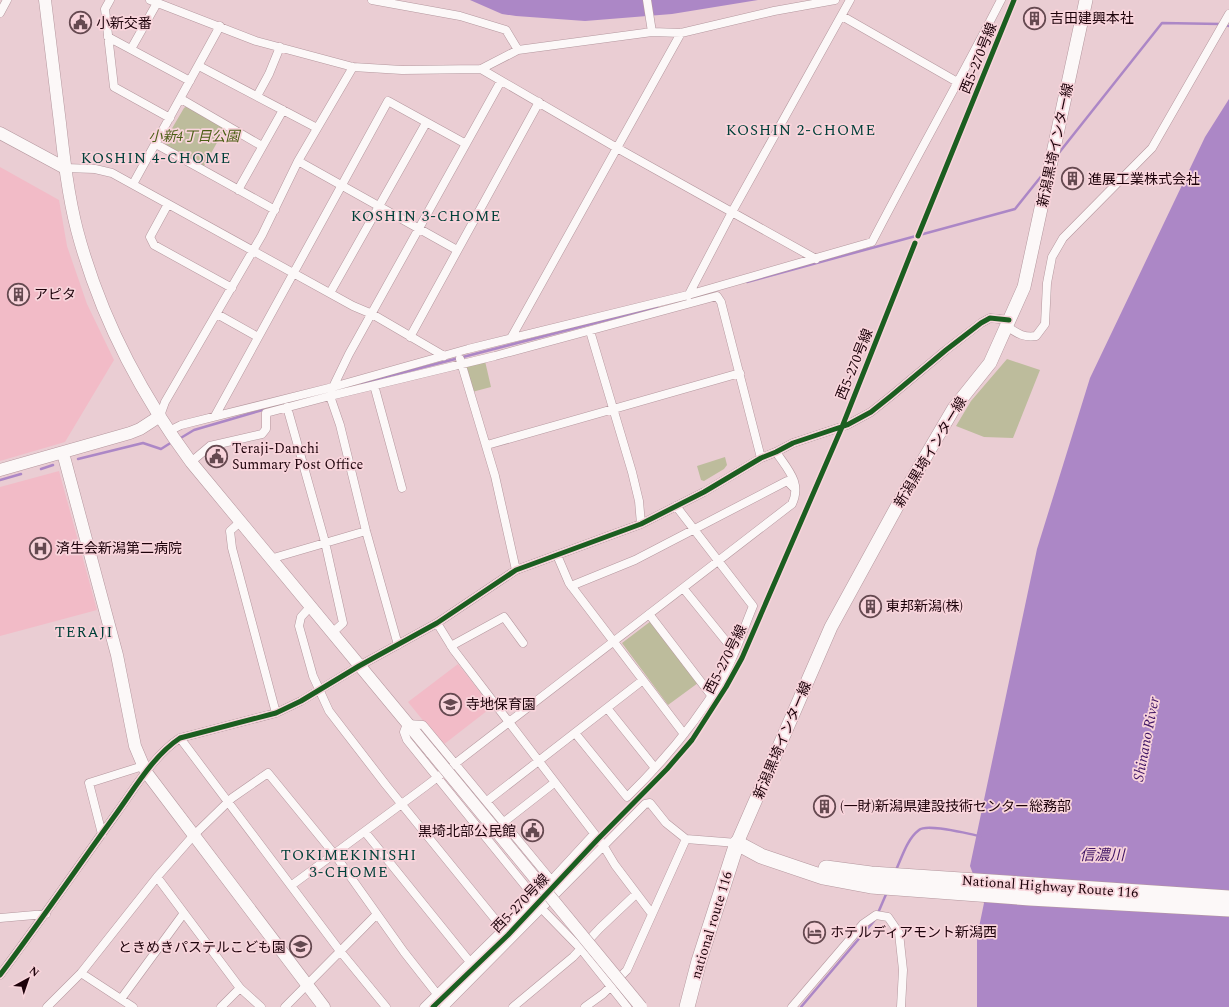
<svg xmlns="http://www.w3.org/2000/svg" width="1229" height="1007" viewBox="0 0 1229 1007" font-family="Spectral,'Noto Sans JP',serif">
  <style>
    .built { fill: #f2bbc7 }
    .green { fill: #bdbc9c }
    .water { fill: #ac87c6 }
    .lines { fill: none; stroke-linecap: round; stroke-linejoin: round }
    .stream { stroke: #ac87c6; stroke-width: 2.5 }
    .street-casing { stroke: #b4979e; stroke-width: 9 }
    .secondary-casing { stroke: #b4979e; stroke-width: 13 }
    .primary-casing { stroke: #b4979e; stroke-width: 14 }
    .highway-casing { stroke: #b4979e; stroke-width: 16 }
    .street { stroke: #fcf8f8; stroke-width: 8 }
    .secondary { stroke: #fcf8f8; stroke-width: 12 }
    .primary { stroke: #fcf8f8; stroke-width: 13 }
    .highway { stroke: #fcf8f8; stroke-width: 15 }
    .secondary-bridge-casing { stroke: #b4979e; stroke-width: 13; stroke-linecap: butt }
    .secondary-bridge { stroke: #fcf8f8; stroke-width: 12 }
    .cycleway-casing { stroke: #f8d4db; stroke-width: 8 }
    .cycleway { stroke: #1b5e20; stroke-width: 5 }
    .labels { text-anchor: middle; stroke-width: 3.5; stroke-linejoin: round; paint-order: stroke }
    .poi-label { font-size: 14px; fill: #1d020a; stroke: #f8d4db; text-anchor: start }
    .street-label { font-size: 14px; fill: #1d020a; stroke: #f8d4db }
    .park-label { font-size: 14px; font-style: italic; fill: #4a5e15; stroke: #f8d4db }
    .neighbourhood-label { font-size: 15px; letter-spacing: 1px; fill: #004039; stroke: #f8d4db }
    .water-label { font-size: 15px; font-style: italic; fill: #3f1464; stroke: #f8d4db }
  </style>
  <rect width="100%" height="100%" fill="#eacdd3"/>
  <path class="built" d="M0,167l59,33 8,46 20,58 27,56 -49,82 -65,19z
    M59,471l38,139 -97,26v-149z
    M458,664l34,43 -49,38 -35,-43z"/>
  <path class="green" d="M187,106l38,22 -22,40 -38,-22 -1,-4 20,-34z
    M1007,359l33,11 -27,68 -29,-1 -28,-11 15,-25z
    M485,361l6,26 -19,5 -6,-26z
    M725,457l2,8 -3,4 -20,12 -3,-1 -4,-14z
    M651,621l47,62 -30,22 -46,-62z"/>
  <path class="water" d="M470,0h288l-86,14 -87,7 -69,-5 -14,-2z
    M1229,99v908h-252v-70l7,-34 -14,-37 67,-317 53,-171 115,-241z"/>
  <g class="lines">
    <path class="stream" d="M1058,154l104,-131 59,1 8,2
      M747,282l268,-73 28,-35
      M362,383l295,-76
      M285,404l22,-6
      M179,439l15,-9 72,-21
      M78,459l65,-16 18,6 11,-7
      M41,469l12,-4
      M0,480l21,-6
      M896,870c6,-13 11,-31 23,-40 8,-7 49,4 61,6
      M878,913l9,-21
      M801,1007l73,-86"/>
    <defs>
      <path id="street" d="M110,0l-5,9 9,78 56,31
        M150,0l106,41 97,26 49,3 79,-1 37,-19 134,-18 29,1 93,-22 61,-11
        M372,0l88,16 46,14 12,20
        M647,0l5,32
        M0,13l7,-13
        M842,16l117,67
        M108,37l82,44
        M131,49l26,-46
        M199,66l118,62
        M481,69l136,79 199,111
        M257,96l12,-22 11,-27
        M181,99l81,47
        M156,144l119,66
        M298,161l159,89
        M65,168l30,1 17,4 241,133 19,8 72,42
        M133,184l87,-158
        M238,190l45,-80
        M168,204l-18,33 4,8 78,43
        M330,293l96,-170
        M688,296l44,-84 118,-212
        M217,314l41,23
        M1006,326c11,7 17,12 30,10l9,-12 2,-41 5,-26 11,-19 89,-90 77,-134
        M590,331l42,141 7,29 2,23
        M410,337l129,-235
        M511,338l170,-305
        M460,359l35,117 21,94
        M374,385l28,103
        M333,387l16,-33 152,-273
        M287,407l38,135 18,81 -11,10
        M160,416l5,-14 97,-167 36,-74 55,-94
        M215,416l173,-315 78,43
        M169,431l12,-6 152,-38 135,-38 220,-54 184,-53c42,-81 87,-160 129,-242
        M487,445l253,-72
        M191,462l19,-16 52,-12 4,-5v-16l64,-17
        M240,522l-10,9 2,17 44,165
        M557,555l12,28 115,151
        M270,559l96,-28
        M571,586l64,-26 152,-79 7,7
        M683,588l51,63
        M310,607l-9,10 -2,9 14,50 16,35 57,74 117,144
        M649,614l62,81
        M437,623l16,26 150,196 12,20 37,49
        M398,645l-32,-114 -26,-106 -10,-29 165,-40 222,-60 4,6 40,156
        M451,646l53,-29 19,26
        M607,708l48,60
        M575,733l52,64c36,-35 69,-74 95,-118 13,-23 21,-49 31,-73l-77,-100
        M180,738l160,213 46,56
        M487,801l156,-121
        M504,822l50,-39
        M365,832l105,130
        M102,834l-13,-51 54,-17
        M157,877l83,111 21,19
        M292,885l134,-99 366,-282c10,-21 -4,-34 -16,-52
        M535,898l-128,-158 -3,-8 3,-8 16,1 129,156
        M542,909l39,40 46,58
        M0,918l46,-4
        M81,973l52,34
        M0,975c40,-53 77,-107 116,-161 19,-26 37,-58 64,-76l96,-25 25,-12 58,-35 78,-43 79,-53 125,-46 63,-32 57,-34 15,-6 17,-9 54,-18 24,-13 20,-16 55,-46 35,-27 9,-5 19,2
        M121,999l63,-86
        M47,1007l34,-34 76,-96 36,-41 39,-38 36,-25 67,82 69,97 33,42
        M221,1007l19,-19
        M285,1007l92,-93
        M424,1007l111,-109 59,-64
        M444,1007l201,-203 5,-1 16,20 20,16 51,4
        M513,1007l60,-50 27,-29 36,-34
        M585,1007l18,-13 24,-24 59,-131
        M792,1007l71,-83 13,-9 12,2 11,16 4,37 -2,37"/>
      <path id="secondary" d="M45,0c5,41 10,82 15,123 4,36 8,72 17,107 22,83 63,163 114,232l241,291
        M0,133l65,35
        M63,453l54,202 18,91 11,26 178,235
        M0,470l130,-37 10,-4 20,-13"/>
      <path id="primary" d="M737,843l94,-216 75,-137 48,-82 36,-45 34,-76 62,-287"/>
      <path id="highway" d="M737,843l24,13 62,21 48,9 159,12 199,11
        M826,868l45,6 358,24
        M687,1007l12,-46 38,-118"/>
    </defs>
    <use href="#street" class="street-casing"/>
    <use href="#secondary" class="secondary-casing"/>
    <use href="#primary" class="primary-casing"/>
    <use href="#highway" class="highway-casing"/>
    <use href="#street" class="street"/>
    <use href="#secondary" class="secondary"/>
    <use href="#primary" class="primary"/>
    <use href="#highway" class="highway"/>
    <defs>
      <path id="secondary-bridge" d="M432,753l209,254"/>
    </defs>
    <use href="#secondary-bridge" class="secondary-bridge-casing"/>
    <use href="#secondary-bridge" class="secondary-bridge"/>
    <defs>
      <path id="cycleway" d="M918,236l96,-236
        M0,975c40,-53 77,-107 116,-161 19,-26 37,-58 64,-76l96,-25 25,-12 58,-35 78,-43 79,-53 125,-46 63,-32 57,-34 15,-6 17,-9 54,-18 24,-13 20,-16 55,-46 35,-27 9,-5 19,2
        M433,1007l75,-72 90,-96 69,-70 25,-29 34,-53 16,-29 100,-231 73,-184"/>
    </defs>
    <use href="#cycleway" class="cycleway-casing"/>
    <use href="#cycleway" class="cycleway"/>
  </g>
  <defs>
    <symbol id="building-ring" viewBox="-11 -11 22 22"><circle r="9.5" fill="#f8d4db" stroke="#654950" stroke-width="1.5"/><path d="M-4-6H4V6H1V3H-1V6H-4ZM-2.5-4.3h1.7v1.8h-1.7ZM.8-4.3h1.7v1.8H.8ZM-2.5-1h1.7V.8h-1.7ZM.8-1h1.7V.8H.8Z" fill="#654950"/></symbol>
    <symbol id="civic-ring" viewBox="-11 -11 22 22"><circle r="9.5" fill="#f8d4db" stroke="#654950" stroke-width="1.5"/><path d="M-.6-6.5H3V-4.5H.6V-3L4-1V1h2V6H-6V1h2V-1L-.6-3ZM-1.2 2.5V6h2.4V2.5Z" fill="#654950"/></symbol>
    <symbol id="hospital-ring" viewBox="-11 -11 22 22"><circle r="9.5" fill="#f8d4db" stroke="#654950" stroke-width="1.5"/><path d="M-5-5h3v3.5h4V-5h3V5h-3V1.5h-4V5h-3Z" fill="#654950"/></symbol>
    <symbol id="school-ring" viewBox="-11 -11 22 22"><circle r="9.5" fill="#f8d4db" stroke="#654950" stroke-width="1.5"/><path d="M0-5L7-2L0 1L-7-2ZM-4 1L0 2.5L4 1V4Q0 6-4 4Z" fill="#654950"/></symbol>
    <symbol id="hotel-ring" viewBox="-11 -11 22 22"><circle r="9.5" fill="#f8d4db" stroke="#654950" stroke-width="1.5"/><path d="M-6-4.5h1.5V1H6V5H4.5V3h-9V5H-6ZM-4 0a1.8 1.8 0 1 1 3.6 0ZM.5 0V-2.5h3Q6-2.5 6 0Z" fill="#654950"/></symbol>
  </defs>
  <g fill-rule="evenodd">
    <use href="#building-ring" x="1022" y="6" width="25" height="25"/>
    <use href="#civic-ring" x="68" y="10" width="25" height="25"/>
    <use href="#building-ring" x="1060" y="166" width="25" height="25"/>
    <use href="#building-ring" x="6" y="282" width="25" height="25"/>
    <use href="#civic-ring" x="204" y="444" width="25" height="25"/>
    <use href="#hospital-ring" x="28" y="536" width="25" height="25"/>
    <use href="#building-ring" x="858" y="594" width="25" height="25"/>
    <use href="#school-ring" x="438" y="692" width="25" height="25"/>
    <use href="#building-ring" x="812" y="794" width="25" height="25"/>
    <use href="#civic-ring" x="520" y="818" width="25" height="25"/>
    <use href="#hotel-ring" x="802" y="920" width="25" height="25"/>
    <use href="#school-ring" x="288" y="934" width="25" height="25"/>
  </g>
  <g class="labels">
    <g class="poi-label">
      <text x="1050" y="23">吉田建興本社</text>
      <text x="96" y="28">小新交番</text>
      <text x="1088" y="184">進展工業株式会社</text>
      <text x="34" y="299">アピタ</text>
      <text x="232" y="453">Teraji-Danchi<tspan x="232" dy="16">Summary Post Office</tspan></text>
      <text x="56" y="553">済生会新潟第二病院</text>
      <text x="886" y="611">東邦新潟(株)</text>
      <text x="466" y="709">寺地保育園</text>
      <text x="840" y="811">(一財)新潟県建設技術センター総務部</text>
      <text x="516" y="836" text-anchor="end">黒埼北部公民館</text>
      <text x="830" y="937">ホテルディアモント新潟西</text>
      <text x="286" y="952" text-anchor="end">ときめきパステルこども園</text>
    </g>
    <g class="street-label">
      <text transform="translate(978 58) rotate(-68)" y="5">西5-270号線</text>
      <text transform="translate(1055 145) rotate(-78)" y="5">新潟黒埼インター線</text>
      <text transform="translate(854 364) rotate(-68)" y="5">西5-270号線</text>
      <text transform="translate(930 452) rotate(-59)" y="5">新潟黒埼インター線</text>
      <text transform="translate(725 659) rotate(-63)" y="5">西5-270号線</text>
      <text transform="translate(782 740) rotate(-67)" y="5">新潟黒埼インター線</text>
      <text transform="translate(1050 886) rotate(4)" y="5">National Highway Route 116</text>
      <text transform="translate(520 903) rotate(-46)" y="5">西5-270号線</text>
      <text transform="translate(711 925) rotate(-73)" y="5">national route 116</text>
    </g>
    <g class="park-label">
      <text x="194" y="141">小新4丁目公園</text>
    </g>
    <g class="neighbourhood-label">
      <text x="801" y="135">KOSHIN 2-CHOME</text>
      <text x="156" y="163">KOSHIN 4-CHOME</text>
      <text x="426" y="221">KOSHIN 3-CHOME</text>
      <text x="84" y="637">TERAJI</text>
      <text x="349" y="860">TOKIMEKINISHI<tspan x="349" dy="17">3-CHOME</tspan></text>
    </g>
    <g class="water-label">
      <text transform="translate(1146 739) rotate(-79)" y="5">Shinano River</text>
      <text x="1102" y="860">信濃川</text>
    </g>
  </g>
  <g transform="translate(28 979) rotate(40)" stroke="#f8d4db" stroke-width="3" paint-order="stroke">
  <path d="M0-3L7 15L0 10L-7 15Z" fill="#1d020a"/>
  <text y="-6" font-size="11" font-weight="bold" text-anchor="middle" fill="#1d020a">N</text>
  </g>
</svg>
